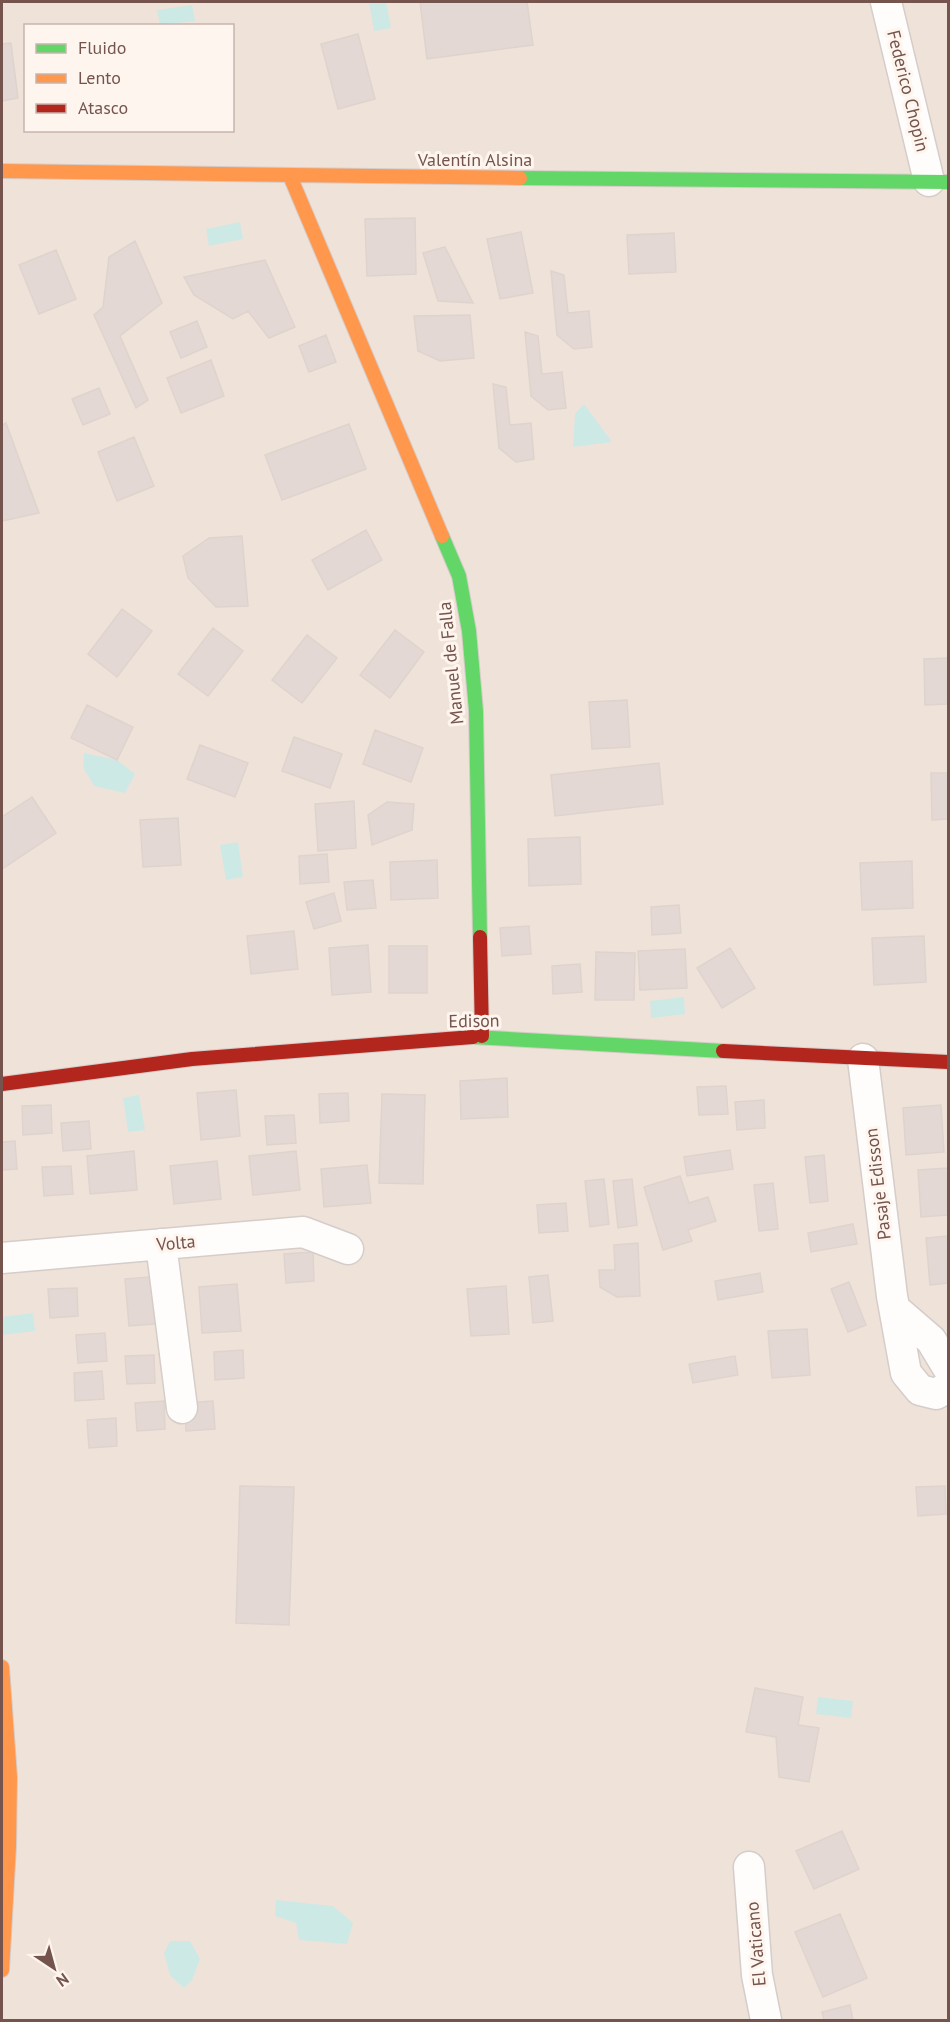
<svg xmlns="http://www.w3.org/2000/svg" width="950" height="2022" viewBox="0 0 950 2022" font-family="'PT Sans',sans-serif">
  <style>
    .residential { fill: #efe2d9; fill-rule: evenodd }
    .water { fill: #cde9e6 }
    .building { fill: #e3d8d3; stroke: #dfd3ce; stroke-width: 1.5 }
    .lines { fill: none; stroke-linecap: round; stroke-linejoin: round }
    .street-casing { stroke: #d5cdc9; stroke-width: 33 }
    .fast-casing { stroke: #d6ccc8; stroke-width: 16 }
    .slow-casing { stroke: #d6ccc8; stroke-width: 16 }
    .jam-casing { stroke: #d6ccc8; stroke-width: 16 }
    .street { stroke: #fefdfc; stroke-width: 30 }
    .fast { stroke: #63d668; stroke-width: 14 }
    .slow { stroke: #ff974d; stroke-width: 14 }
    .jam { stroke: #b3261e; stroke-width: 14 }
    .labels { text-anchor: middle; stroke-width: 6; stroke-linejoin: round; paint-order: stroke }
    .street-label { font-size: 18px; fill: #74544d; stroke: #fef5ee }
  </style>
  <rect width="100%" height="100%" fill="#f6f1eb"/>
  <path class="residential" d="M2,2h946v2018h-946zM26,26h206v104h-206z"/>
  <path class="water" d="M369,2h17l5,26 -17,3z
    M192,5l3,16 -35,4 -3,-15z
    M240,222l3,17 -34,7 -3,-17z
    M584,404l28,38 -39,5 2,-33z
    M84,753l33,7 18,14 -10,19 -31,-7 -11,-19z
    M238,842l5,35 -17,3 -6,-35z
    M684,997l1,17 -34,4 -1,-17z
    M139,1095l6,35 -17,2 -5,-34z
    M33,1313l2,18 -33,4v-18z
    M818,1697l35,4 -2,17 -35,-4z
    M276,1900l57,6 20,17 -6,21 -48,-4 -3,-17 -21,-7z
    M170,1941h20l10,18 -8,21 -8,8 -14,-13 -6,-22z"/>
  <path class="building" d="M420,2h107l6,43 -106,14z
    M358,34l17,65 -37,10 -17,-65z
    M11,43l7,55 -16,3v-57z
    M415,218l1,56 -49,2 -2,-57z
    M521,232l12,61 -33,6 -13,-60z
    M674,233l2,39 -47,2 -2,-39z
    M135,241l27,62 -42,33 28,64 -12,8 -42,-93 9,-8 6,-50z
    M445,247l28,56 -35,-2 -15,-48z
    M56,250l20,49 -37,15 -20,-49z
    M265,260l30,67 -26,11 -21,-27 -15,8 -39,-24 -10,-18z
    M551,271l13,4 4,38 21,-2 3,36 -18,2 -17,-14z
    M470,315l4,43 -34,3 -22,-10 -4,-35z
    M197,321l10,26 -26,11 -11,-26z
    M525,332l13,4 4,38 20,-2 4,36 -18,2 -17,-14z
    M326,335l10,27 -27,10 -10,-26z
    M211,360l13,36 -43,17 -14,-35z
    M493,384l13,3 4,38 21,-2 3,36 -18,3 -17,-14z
    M99,388l11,26 -27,11 -11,-26z
    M6,423l33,90 -37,8v-96z
    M349,424l17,45 -84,31 -17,-45z
    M134,437l20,49 -37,15 -19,-49z
    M366,530l16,30 -54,30 -16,-30z
    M242,536l6,70 -32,1 -28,-29 -5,-22 26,-18z
    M122,609l30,22 -35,46 -29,-23z
    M213,628l30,23 -35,45 -30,-22z
    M395,630l29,22 -34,46 -30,-23z
    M307,635l30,23 -35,45 -30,-23z
    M948,658v46l-23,1 -1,-46z
    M627,700l3,47 -38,2 -3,-47z
    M87,705l46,22 -16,33 -46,-22z
    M375,730l48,18 -12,34 -48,-18z
    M294,737l48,17 -12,34 -48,-17z
    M200,745l48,18 -13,34 -48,-18z
    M659,763l4,41 -108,12 -4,-41z
    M931,773h17v46l-16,1z
    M32,797l24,36 -54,36v-52z
    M354,801l2,47 -38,3 -3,-47z
    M387,802l27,2 -2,26 -40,15 -4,-30z
    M178,818l3,47 -38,2 -3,-47z
    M580,837l1,47 -52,2 -1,-47z
    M327,854l2,28 -29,2 -1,-28z
    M437,860l1,38 -47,2 -1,-38z
    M912,861l1,47 -51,2 -2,-47z
    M373,880l3,28 -29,2 -3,-28z
    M334,893l7,28 -27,8 -8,-27z
    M679,905l2,28 -29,2 -1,-28z
    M529,926l2,28 -29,2 -2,-28z
    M294,931l4,38 -47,5 -4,-38z
    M924,936l2,46 -52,3 -2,-47z
    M368,945l3,47 -39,3 -3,-47z
    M389,946h38v47h-38z
    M730,948l25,40 -33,20 -25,-40z
    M685,949l2,39 -47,2 -2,-39z
    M596,952l39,1 -1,47h-39z
    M580,964l2,28 -29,2 -1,-28z
    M507,1078l1,39 -47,2 -1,-38z
    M726,1086l2,28 -29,1 -2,-28z
    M236,1090l4,46 -39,4 -4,-47z
    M348,1093l1,28 -29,2 -1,-29z
    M382,1094l43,1 -2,89 -44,-1z
    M764,1100l1,28 -28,2 -2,-28z
    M51,1105l1,28 -29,2 -1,-29z
    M941,1105l3,47 -38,3 -3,-47z
    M294,1115l2,28 -29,2 -2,-29z
    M89,1121l2,28 -28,2 -2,-28z
    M15,1141l2,28 -15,1v-28z
    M730,1150l3,19 -46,7 -3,-19z
    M134,1151l3,39 -47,4 -3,-38z
    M296,1151l4,39 -47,5 -4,-39z
    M824,1155l4,46 -18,2 -5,-46z
    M217,1161l4,38 -47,5 -4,-38z
    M367,1165l4,38 -47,4 -3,-38z
    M71,1166l2,28 -29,2 -2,-29z
    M948,1168v47l-27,2 -3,-47z
    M680,1176l9,27 19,-6 8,24 -28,9 4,11 -29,9 -19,-63z
    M604,1179l5,45 -19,3 -5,-46z
    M632,1179l5,46 -19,3 -5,-47z
    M773,1183l5,46 -19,2 -5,-46z
    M566,1203l2,28 -29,2 -2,-28z
    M853,1224l4,20 -46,8 -3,-19z
    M948,1236v47l-18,2 -4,-47z
    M638,1243l2,53 -23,1 -17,-10 -1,-17h16l-1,-25z
    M313,1252l1,29 -28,2 -2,-29z
    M760,1273l3,19 -45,8 -3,-19z
    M548,1275l5,46 -20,2 -4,-46z
    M163,1276l4,47 -38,3 -4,-47z
    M849,1282l17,43 -18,7 -17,-43z
    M237,1284l4,47 -39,2 -3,-46z
    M506,1286l3,48 -38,2 -4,-47z
    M77,1288l1,28 -28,2 -2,-29z
    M807,1329l3,46 -38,3 -4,-47z
    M105,1333l2,28 -29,2 -2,-28z
    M243,1350l1,28 -29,2 -1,-28z
    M154,1355l1,28 -28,1 -2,-28z
    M735,1356l3,19 -45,8 -4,-19z
    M102,1371l2,28 -29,2 -1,-28z
    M164,1401l1,28 -28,2 -2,-28z
    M213,1401l2,28 -29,2 -1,-28z
    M116,1418l1,28 -28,2 -2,-28z
    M240,1486l54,1 -5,138 -53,-2z
    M945,1486l1,28 -28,2 -2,-29z
    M755,1688l48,9 -5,28 21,3 -10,54 -30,-5 -3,-40 -30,-5z
    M842,1831l17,38 -45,20 -18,-38z
    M840,1914l27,64 -44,19 -28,-65z
    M850,2005l3,15h-29l-2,-8z"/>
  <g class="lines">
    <defs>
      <path id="street" d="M886,2l43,179
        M863,1059l29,237 14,77 14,17 16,4 12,-7
        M161,1244l21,164
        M2,1258l301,-26 45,17
        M895,1309l36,31 17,28
        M749,1867l8,108 9,45"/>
      <path id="fast" d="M520,178l428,4
        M442,536l17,40 10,55 7,80 4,226
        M473,1037l250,14"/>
      <path id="slow" d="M2,171l518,7
        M290,176l152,360
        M2,1667l8,110 -1,69 -7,124"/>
      <path id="jam" d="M480,937l2,99
        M723,1051l225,11
        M2,1084l190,-25 281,-22"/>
    </defs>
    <use href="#street" class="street-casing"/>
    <use href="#fast" class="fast-casing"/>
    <use href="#slow" class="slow-casing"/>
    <use href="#jam" class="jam-casing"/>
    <use href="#street" class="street"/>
    <use href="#fast" class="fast"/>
    <use href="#slow" class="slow"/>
    <use href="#jam" class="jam"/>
  </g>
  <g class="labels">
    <g class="street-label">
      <text transform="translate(908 91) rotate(76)" y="6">Federico Chopin</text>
      <text x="475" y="166">Valentín Alsina</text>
      <text transform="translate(451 663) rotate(-96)" y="6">Manuel de Falla</text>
      <text transform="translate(474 1021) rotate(-1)" y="6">Edison</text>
      <text transform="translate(878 1184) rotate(-97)" y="6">Pasaje Edisson</text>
      <text transform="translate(176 1243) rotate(-5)" y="6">Volta</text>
      <text transform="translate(756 1944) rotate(-95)" y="6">El Vaticano</text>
    </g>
  </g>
  <rect width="950" height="2022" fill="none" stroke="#74544d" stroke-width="6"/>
  <rect x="24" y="24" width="210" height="108" fill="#fef5ee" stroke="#c7b5ae" stroke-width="1.5"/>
  <rect x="36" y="44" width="30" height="9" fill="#63d668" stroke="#c7b5ae" stroke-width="1.5"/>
  <text x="78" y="54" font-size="18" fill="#74544d">Fluido</text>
  <rect x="36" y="74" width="30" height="9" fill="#ff974d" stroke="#c7b5ae" stroke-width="1.5"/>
  <text x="78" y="84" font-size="18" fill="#74544d">Lento</text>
  <rect x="36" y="104" width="30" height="9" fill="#b3261e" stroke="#c7b5ae" stroke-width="1.5"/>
  <text x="78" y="114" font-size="18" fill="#74544d">Atasco</text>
  <g transform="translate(54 1968) rotate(144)" stroke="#fef5ee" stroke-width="4.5" paint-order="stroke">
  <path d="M0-4.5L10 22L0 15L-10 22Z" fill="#74544d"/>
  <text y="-9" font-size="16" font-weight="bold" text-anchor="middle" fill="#74544d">N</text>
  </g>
</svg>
